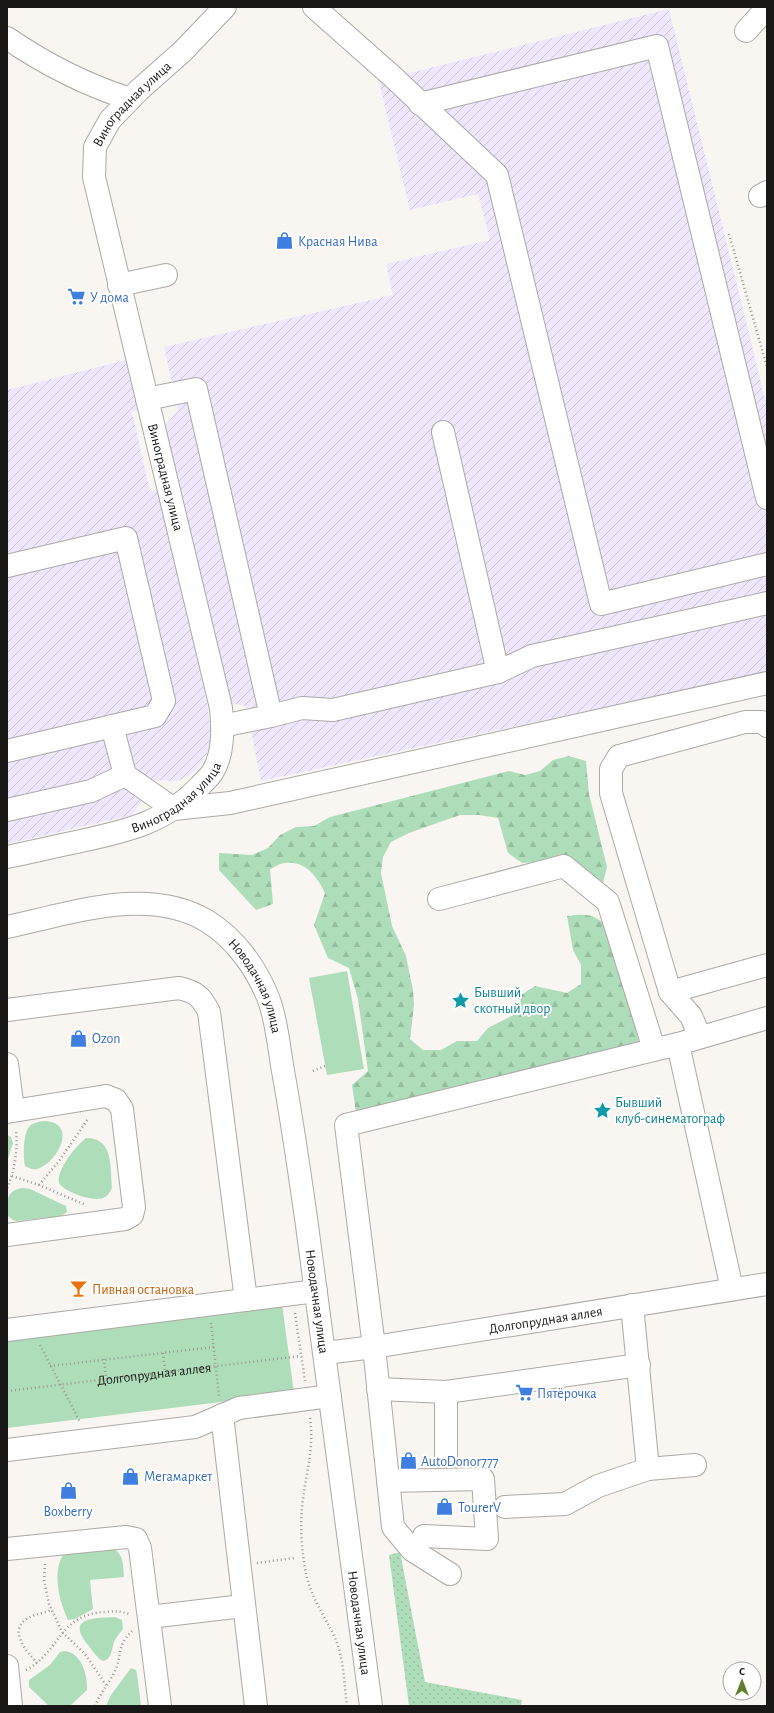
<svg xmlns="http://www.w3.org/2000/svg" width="774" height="1713" viewBox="0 0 774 1713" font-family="'Alegreya Sans',sans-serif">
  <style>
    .industrial { fill: url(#industrial-furrows) }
    .grass { fill: url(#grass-dots) }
    .forest { fill: url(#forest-firs) }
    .green { fill: #aedeb9 }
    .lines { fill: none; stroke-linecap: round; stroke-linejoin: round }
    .minor-casing { stroke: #ada9a5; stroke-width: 24 }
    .path { stroke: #9a9793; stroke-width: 2.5; stroke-dasharray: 1 3; stroke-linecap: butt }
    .minor { stroke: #fff; stroke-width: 22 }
    .labels { text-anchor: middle; stroke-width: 4; stroke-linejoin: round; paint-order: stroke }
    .street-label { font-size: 14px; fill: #1a1816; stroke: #fff }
    .shop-label { font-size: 14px; fill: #366cbe; stroke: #fff; text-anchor: start }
    .culture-label { font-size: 14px; fill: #0d838f; stroke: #fff; text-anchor: start }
    .food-label { font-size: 14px; fill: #c56008; stroke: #fff; text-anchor: start }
  </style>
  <defs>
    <pattern id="industrial-furrows" width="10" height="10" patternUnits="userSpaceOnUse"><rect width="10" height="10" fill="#efe7fd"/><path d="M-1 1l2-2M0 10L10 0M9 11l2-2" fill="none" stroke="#ccc5d8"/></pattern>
    <pattern id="grass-dots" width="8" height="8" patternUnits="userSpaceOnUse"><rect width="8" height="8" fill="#aedeb9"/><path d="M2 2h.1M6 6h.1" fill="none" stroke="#95be9e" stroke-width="1.8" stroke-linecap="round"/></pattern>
    <pattern id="forest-firs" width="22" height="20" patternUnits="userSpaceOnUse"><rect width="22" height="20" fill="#aedeb9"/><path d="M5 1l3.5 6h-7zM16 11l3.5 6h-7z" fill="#95be9e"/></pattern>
  </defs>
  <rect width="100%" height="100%" fill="#f9f5f0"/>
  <path class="industrial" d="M669,9l98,398v265l-506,109 -15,-75 -17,-3 -65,-276 14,-17 -14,-63 229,-52 -7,-31 104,-24 -12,-46 -68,16 -34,-140 17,7z
    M126,360l11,50 -5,2 18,79 7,-1 50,212 4,34 -2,14 -10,16 -9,9 -12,6 -22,-1 -24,35 -125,29v-454z"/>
  <path class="grass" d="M400,1552l25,130 97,18 -1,6h-112l-20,-151z"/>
  <path class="forest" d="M569,756l17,5 3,33 18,73 -4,16 -19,3 -45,-24 -17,1 -14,-10 -10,-35 -19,-3h-19l-51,18 -18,9 -8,15 -2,16 11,53 14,30 7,34 1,15 -4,34 13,11h18l16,-9h20l11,-13 31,-16 2,-17 14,-9 32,7 14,-9v-19l-8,-15 -6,-34c23,-3 28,-1 45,14l27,113 -283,70 -4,-28 16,-14 -10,-72 -9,-31 -21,-10 -14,-33 11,-32c-7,-15 -19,-33 -40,-30 -5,0 -10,4 -15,6l3,35 -17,6 -37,-40v-17l33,2 16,-7 12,-13 16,-8 18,-1 16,-9 179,-46 16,4 15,-4 13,-11z"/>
  <path class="green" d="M347,971l17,98 -37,6 -18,-97z
    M43,1121c37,0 14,43 -6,48 -5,1 -8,-1 -12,-3 -2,-8 -2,-32 4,-39 3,-4 9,-5 14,-6z
    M7,1135l4,2 2,6 -6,19z
    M86,1138c28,0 24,29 26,50 -2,4 -4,8 -9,10 -10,4 -39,-6 -44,-15 -3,-13 17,-37 27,-45z
    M23,1188l7,1 36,17 1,6 -6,4 -44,5 -4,-1 -6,-5c0,-14 -1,-25 16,-27z
    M282,1304l12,89 -287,35v-89z
    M112,1548c12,6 11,16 12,29l-34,3 3,29 -18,10 -7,1c-9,-19 -17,-50 -3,-68z
    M115,1617l7,3 1,9c-3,4 -6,7 -8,11 -4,8 -2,19 -12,21 -6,-3 -11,-11 -15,-16 -23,-28 7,-27 27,-28z
    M65,1651c17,2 23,25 22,39l-17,16h-21l-20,-19v-7l21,-15 10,-13z
    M131,1668l5,2 1,4 4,32h-35l5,-11z"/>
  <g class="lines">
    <defs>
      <g id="minor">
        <path d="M314,7l79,70 104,98 104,429 166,-40"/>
        <path d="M746,31l21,-23"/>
        <path d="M7,38c38,26 79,47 123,61"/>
        <path d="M420,104l237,-58 110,452"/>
        <path d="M760,196l7,-4"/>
        <path d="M119,285l47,-10"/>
        <path d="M147,399l49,-10 75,327 -49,10"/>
        <path d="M443,432l55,240"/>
        <path d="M7,566l119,-28 38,163 -9,15 -148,35"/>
        <path d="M271,716l31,-8 31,2 165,-38 34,-16 235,-53"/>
        <path d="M112,726l13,49 49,34 56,-6 537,-120"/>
        <path d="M7,810l84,-19 34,-16"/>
        <path id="s2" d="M7,857c25,-5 49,-11 74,-16 46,-10 86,-19 119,-55 4,-4 9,-9 12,-13 12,-19 11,-44 9,-65l-127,-531 1,-30 15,-27 29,-30 44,-39 42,-44"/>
        <path d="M439,899l125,-33 44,36 46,147"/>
        <path id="s3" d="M7,927c62,-13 141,-42 200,-6 29,18 50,48 62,79 8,22 10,48 14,71 9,49 16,98 23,147 23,162 42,325 65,488"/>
        <path d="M670,992l97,-27"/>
        <path d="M7,1010l172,-22c17,4 22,8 30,24l37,288"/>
        <path d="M700,1037l-9,-21 -21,-24 -59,-199v-24l8,-13 126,-34h17l5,4"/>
        <path d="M678,1044l54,245"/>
        <path d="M7,1064l6,46"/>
        <path d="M7,1112l99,-16 10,4 6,9 12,98 -2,8 -7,4 -118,16"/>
        <path d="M7,1330l309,-39"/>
        <path id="s4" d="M325,1353l49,-6 393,-63"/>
        <path d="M378,1389l68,3 193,-27"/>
        <path d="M446,1392v64"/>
        <path d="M222,1415l34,291"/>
        <path d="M7,1450l188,-23 44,-19 91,-12"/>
        <path d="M648,1469l47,-4"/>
        <path d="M388,1481l95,-2 4,60 -63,-3"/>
        <path d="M505,1507l60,-3 33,-18 50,-17 -16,-164"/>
        <path d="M7,1549l119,-12 10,2 4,9 20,158"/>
        <path d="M450,1574l-38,-24 -19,-23 -19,-180 -28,-222 332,-81 89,-26"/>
        <path d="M149,1617l94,-11"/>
        <path d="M7,1666l4,40"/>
      </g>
    </defs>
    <use href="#minor" class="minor-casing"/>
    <g class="path">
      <path d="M729,234l38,133"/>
      <path d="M313,1071l12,-5"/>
      <path d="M12,1176l27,9 47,20"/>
      <path d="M39,1185l20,-24 29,-42"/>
      <path d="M7,1188c8,-18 11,-39 9,-58"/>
      <path d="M295,1313l10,68"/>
      <path d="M211,1323l8,73"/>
      <path d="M40,1345l40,77"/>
      <path d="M163,1353l2,19"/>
      <path d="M104,1359l2,20"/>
      <path d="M50,1366l164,-19"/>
      <path id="s1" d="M7,1391l294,-35"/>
      <path d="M310,1418c4,31 -3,51 -7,81 -3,21 -2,43 1,63 4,32 18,49 31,76 9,20 9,46 12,68"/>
      <path d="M257,1563l37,-5"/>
      <path d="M45,1564l-1,16 5,24 13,28 23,22 21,31"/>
      <path d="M37,1663c-10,-11 -30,-33 -9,-45 7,-4 16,-5 24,-8"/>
      <path d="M26,1670c34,-18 33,-56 79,-58 9,-1 16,-1 24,2"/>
      <path d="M95,1706c5,-12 13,-22 19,-33 9,-18 1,-25 18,-42"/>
    </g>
    <use href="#minor" class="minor"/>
  </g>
  <defs>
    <symbol id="shop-bare" viewBox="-9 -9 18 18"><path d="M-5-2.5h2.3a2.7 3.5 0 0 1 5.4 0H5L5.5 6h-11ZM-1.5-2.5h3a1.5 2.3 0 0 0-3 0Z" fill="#3f7fe0" stroke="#fff" stroke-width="2.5" paint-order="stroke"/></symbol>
    <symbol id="supermarket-bare" viewBox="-9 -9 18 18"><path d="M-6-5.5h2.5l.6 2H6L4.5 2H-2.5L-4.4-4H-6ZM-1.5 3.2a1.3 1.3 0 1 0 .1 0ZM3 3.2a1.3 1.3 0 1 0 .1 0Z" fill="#3f7fe0" stroke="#fff" stroke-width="2.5" paint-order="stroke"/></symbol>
    <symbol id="sight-bare" viewBox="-9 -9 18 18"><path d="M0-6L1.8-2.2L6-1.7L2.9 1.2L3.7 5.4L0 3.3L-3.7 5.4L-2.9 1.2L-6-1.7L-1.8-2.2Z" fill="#0f9aa8" stroke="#fff" stroke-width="2.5" paint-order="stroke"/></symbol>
    <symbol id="bar-bare" viewBox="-9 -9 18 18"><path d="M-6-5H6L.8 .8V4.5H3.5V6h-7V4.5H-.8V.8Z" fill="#e8710a" stroke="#fff" stroke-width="2.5" paint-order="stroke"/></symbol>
  </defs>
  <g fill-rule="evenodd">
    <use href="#shop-bare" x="272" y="228" width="25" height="25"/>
    <use href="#supermarket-bare" x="64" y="284" width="25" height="25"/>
    <use href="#sight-bare" x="448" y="988" width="25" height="25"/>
    <use href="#shop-bare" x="66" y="1026" width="25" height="25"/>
    <use href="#sight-bare" x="590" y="1098" width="25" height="25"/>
    <use href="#bar-bare" x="66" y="1276" width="25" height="25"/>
    <use href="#supermarket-bare" x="512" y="1380" width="25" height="25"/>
    <use href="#shop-bare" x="396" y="1448" width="25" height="25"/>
    <use href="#shop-bare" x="118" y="1464" width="25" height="25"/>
    <use href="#shop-bare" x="56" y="1478" width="25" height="25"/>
    <use href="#shop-bare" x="432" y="1494" width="25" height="25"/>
  </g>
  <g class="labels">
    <g class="street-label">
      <text dy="5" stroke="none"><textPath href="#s2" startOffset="927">Виноградная улица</textPath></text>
      <text transform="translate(166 477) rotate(76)" y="5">Виноградная улица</text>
      <text dy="5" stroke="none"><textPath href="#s2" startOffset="183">Виноградная улица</textPath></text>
      <text dy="5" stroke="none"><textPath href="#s3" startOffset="289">Новодачная улица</textPath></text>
      <text dy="5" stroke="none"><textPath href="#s3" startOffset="613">Новодачная улица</textPath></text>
      <text dy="5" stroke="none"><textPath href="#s4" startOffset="223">Долгопрудная аллея</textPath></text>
      <text dy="5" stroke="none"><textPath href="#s1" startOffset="148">Долгопрудная аллея</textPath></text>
      <text dy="5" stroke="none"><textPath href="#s3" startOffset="937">Новодачная улица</textPath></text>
    </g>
    <g class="shop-label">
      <text x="298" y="246">Красная Нива</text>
      <text x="90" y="302">У дома</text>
      <text x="92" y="1043">Ozon</text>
      <text x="537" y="1398">Пятёрочка</text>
      <text x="421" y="1466">AutoDonor777</text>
      <text x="144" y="1481">Мегамаркет</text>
      <text x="458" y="1512">TourerV</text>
      <text x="68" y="1516" text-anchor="middle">Boxberry</text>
    </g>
    <g class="culture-label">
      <text x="474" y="997">Бывший<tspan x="474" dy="16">скотный двор</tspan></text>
      <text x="615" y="1107">Бывший<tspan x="615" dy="16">клуб-синематограф</tspan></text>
    </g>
    <g class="food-label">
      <text x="92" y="1294">Пивная остановка</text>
    </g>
  </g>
  <rect width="774" height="1713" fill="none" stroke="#1a1816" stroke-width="16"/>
  <g transform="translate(742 1681)"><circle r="19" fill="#ffffff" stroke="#a3a3a2"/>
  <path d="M0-3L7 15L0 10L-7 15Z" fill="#627d30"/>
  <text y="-6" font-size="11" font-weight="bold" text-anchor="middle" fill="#1a1816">С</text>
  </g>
</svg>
